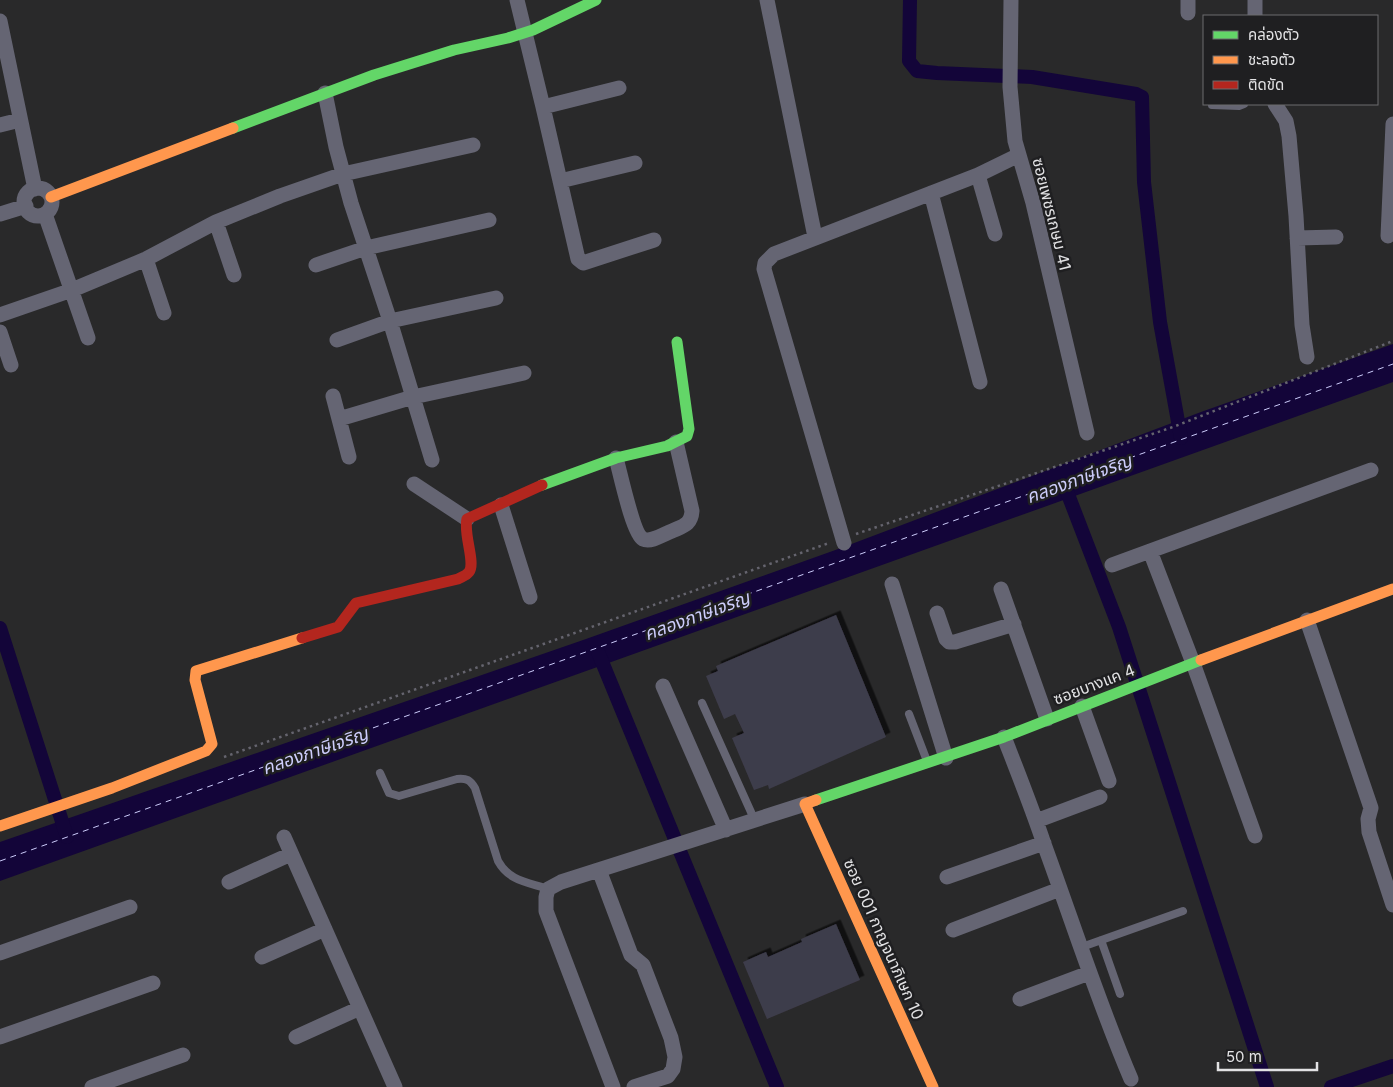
<svg xmlns="http://www.w3.org/2000/svg" width="1393" height="1087" viewBox="0 0 1393 1087" font-family="Inter,'Noto Sans Thai',sans-serif">
  <style>
    .water { fill: #130539 }
    .lines { fill: none; stroke-linecap: round; stroke-linejoin: round }
    .canal { stroke: #130539; stroke-width: 14 }
    .ferry { stroke: #cdcdfb; stroke-width: 1; stroke-dasharray: 6 5; stroke-linecap: butt }
    .building { fill: #3e3c4b; filter: url(#shadow) }
    .path { stroke: #65646e; stroke-width: 2.5; stroke-dasharray: 2.5 4; stroke-linecap: butt }
    .lane { stroke: #656573; stroke-width: 8 }
    .street { stroke: #656573; stroke-width: 15 }
    .fast { stroke: #63d668; stroke-width: 11 }
    .slow { stroke: #ff974d; stroke-width: 11 }
    .jam { stroke: #b3261e; stroke-width: 11 }
    .labels { text-anchor: middle; stroke-width: 5; stroke-linejoin: round; paint-order: stroke }
    .street-label { font-size: 16px; fill: #e2e2e4; stroke: #1f1f21 }
    .water-label { font-size: 18px; font-style: italic; fill: #cdcdfb; stroke: #1f1f21 }
  </style>
  <defs>
    <filter id="shadow"><feDropShadow dx="4.5" dy="-4.5" stdDeviation="0" flood-color="#0009"/></filter>
  </defs>
  <rect width="100%" height="100%" fill="#29292a"/>
  <path class="water" d="M1393,344v38l-1393,499v-39l586,-203 255,-91 360,-136z"/>
  <g class="lines">
    <path class="canal" d="M910,0l-1,61 8,10 20,2 95,4 104,17 6,3 2,85 16,140 21,116
      M1064,484l55,143 148,460
      M0,628l67,209
      M598,652l179,435
      M1331,1087l62,-21"/>
    <path class="ferry" d="M0,861l1393,-497"/>
  </g>
  <path class="building" d="M836,615l50,122 -117,52 -1,-4 -14,5 -22,-52 12,-5 -9,-19 -11,5 -18,-43 12,-5 -2,-5z
    M836,924l24,56 -93,39 -24,-57 23,-10 2,5 34,-15 -1,-3z"/>
  <g class="lines">
    <path class="path" d="M856,534l317,-107 220,-86
      M224,757l605,-214"/>
    <path class="lane" d="M1212,105l27,1 5,-2
      M702,703l53,118
      M909,714l18,47
      M380,773l9,20 10,3 58,-17c10,-1 13,1 18,9l23,73c11,20 29,21 50,28
      M1101,940l19,54
      M1079,948l104,-37"/>
    <path class="street" d="M517,0l26,107 35,152 5,4 71,-23
      M767,0l48,237
      M1011,0l-1,87 5,54 18,62 54,230
      M1188,0v13
      M1255,0v16
      M0,21l35,168
      M325,93l11,54 15,56 39,118 42,139
      M1275,104l11,17 3,15 7,80 6,109 5,32
      M543,107l76,-19
      M0,125l20,-5
      M978,175l17,59
      M560,181l75,-18
      M24 202a14 14 0 1 1 28 0a14 14 0 1 1-28 0Z
      M931,193l49,189
      M0,214l26,-8
      M45,214l43,124
      M216,222l18,53
      M1388,236l5,-112
      M1297,238l39,-1
      M146,259l18,54
      M316,265l50,-17 123,-28
      M0,315l72,-25 74,-31 70,-37 64,-26 63,-22 130,-29
      M0,332l11,33
      M337,340l53,-19 106,-23
      M333,396l16,61
      M339,419l74,-22 111,-24
      M616,458c4,14 17,76 27,81 8,4 21,-5 29,-8 11,-5 19,-6 20,-20l-16,-69
      M414,484l53,35
      M501,505l29,92
      M844,543l-80,-274 1,-6 9,-9 204,-79 41,-20
      M1150,551l43,112 62,173
      M1112,565l259,-95
      M892,584l54,174
      M1001,589l46,130
      M937,613l9,26 3,3h6l59,-18
      M1307,620l64,188 -3,11 1,13 24,73
      M663,686l63,144
      M1082,706l27,75
      M1004,737c14,36 28,71 40,107 29,79 54,158 87,235
      M1036,821l64,-24
      M284,837l111,250
      M599,870l32,85 12,10 28,73 4,19 -2,12 -5,7 -34,11
      M947,877l97,-34
      M229,882l62,-28
      M953,930l107,-41
      M0,953l130,-46
      M262,957l63,-28
      M1020,999l69,-26
      M0,1037l153,-54
      M296,1037l64,-29
      M92,1087l91,-32
      M613,1087l-67,-176v-14l2,-8 13,-7 244,-78"/>
    <path class="fast" d="M233,128l141,-53 80,-25 54,-12 25,-8 63,-30
      M542,485l74,-27 51,-12 20,-10 2,-7 -12,-87
      M816,800l188,-63 197,-77"/>
    <path class="slow" d="M51,197l182,-69
      M1201,660l192,-71
      M816,800l-11,4 128,283
      M0,826l112,-38 94,-37 6,-7 -17,-64 1,-9 106,-33"/>
    <path class="jam" d="M302,638l36,-11 18,-24 102,-24c3,-2 8,-3 11,-7 7,-9 -6,-38 -2,-53l75,-34"/>
  </g>
  <g class="labels">
    <g class="street-label">
      <text transform="translate(1052 214) rotate(76)" y="6">ซอยเพชรเกษม 41</text>
      <text transform="translate(1094 684) rotate(-21)" y="6">ซอยบางแค 4</text>
      <text transform="translate(884 939) rotate(66)" y="6">ซอย 001 กาญจนาภิเษก 10</text>
    </g>
    <g class="water-label">
      <text transform="translate(1079 479) rotate(-20)" y="6">คลองภาษีเจริญ</text>
      <text transform="translate(697 616) rotate(-20)" y="6">คลองภาษีเจริญ</text>
      <text transform="translate(315 751) rotate(-19)" y="6">คลองภาษีเจริญ</text>
    </g>
  </g>
  <rect x="1203" y="15" width="175" height="90" fill="#1f1f21" stroke="#6d6d6f"/>
  <rect x="1213" y="31" width="25" height="8" fill="#63d668" stroke="#6d6d6f"/>
  <text x="1248" y="40" font-size="15" fill="#e2e2e4">คล่องตัว</text>
  <rect x="1213" y="56" width="25" height="8" fill="#ff974d" stroke="#6d6d6f"/>
  <text x="1248" y="65" font-size="15" fill="#e2e2e4">ชะลอตัว</text>
  <rect x="1213" y="81" width="25" height="8" fill="#b3261e" stroke="#6d6d6f"/>
  <text x="1248" y="90" font-size="15" fill="#e2e2e4">ติดขัด</text>
  <path d="M1218 1062v8h99v-8" fill="none" stroke="#e2e2e4" stroke-width="2.5"/>
  <text x="1226" y="1062" font-size="15" fill="#e2e2e4" stroke="#1f1f21" stroke-width="4" paint-order="stroke">50 m</text>
</svg>
